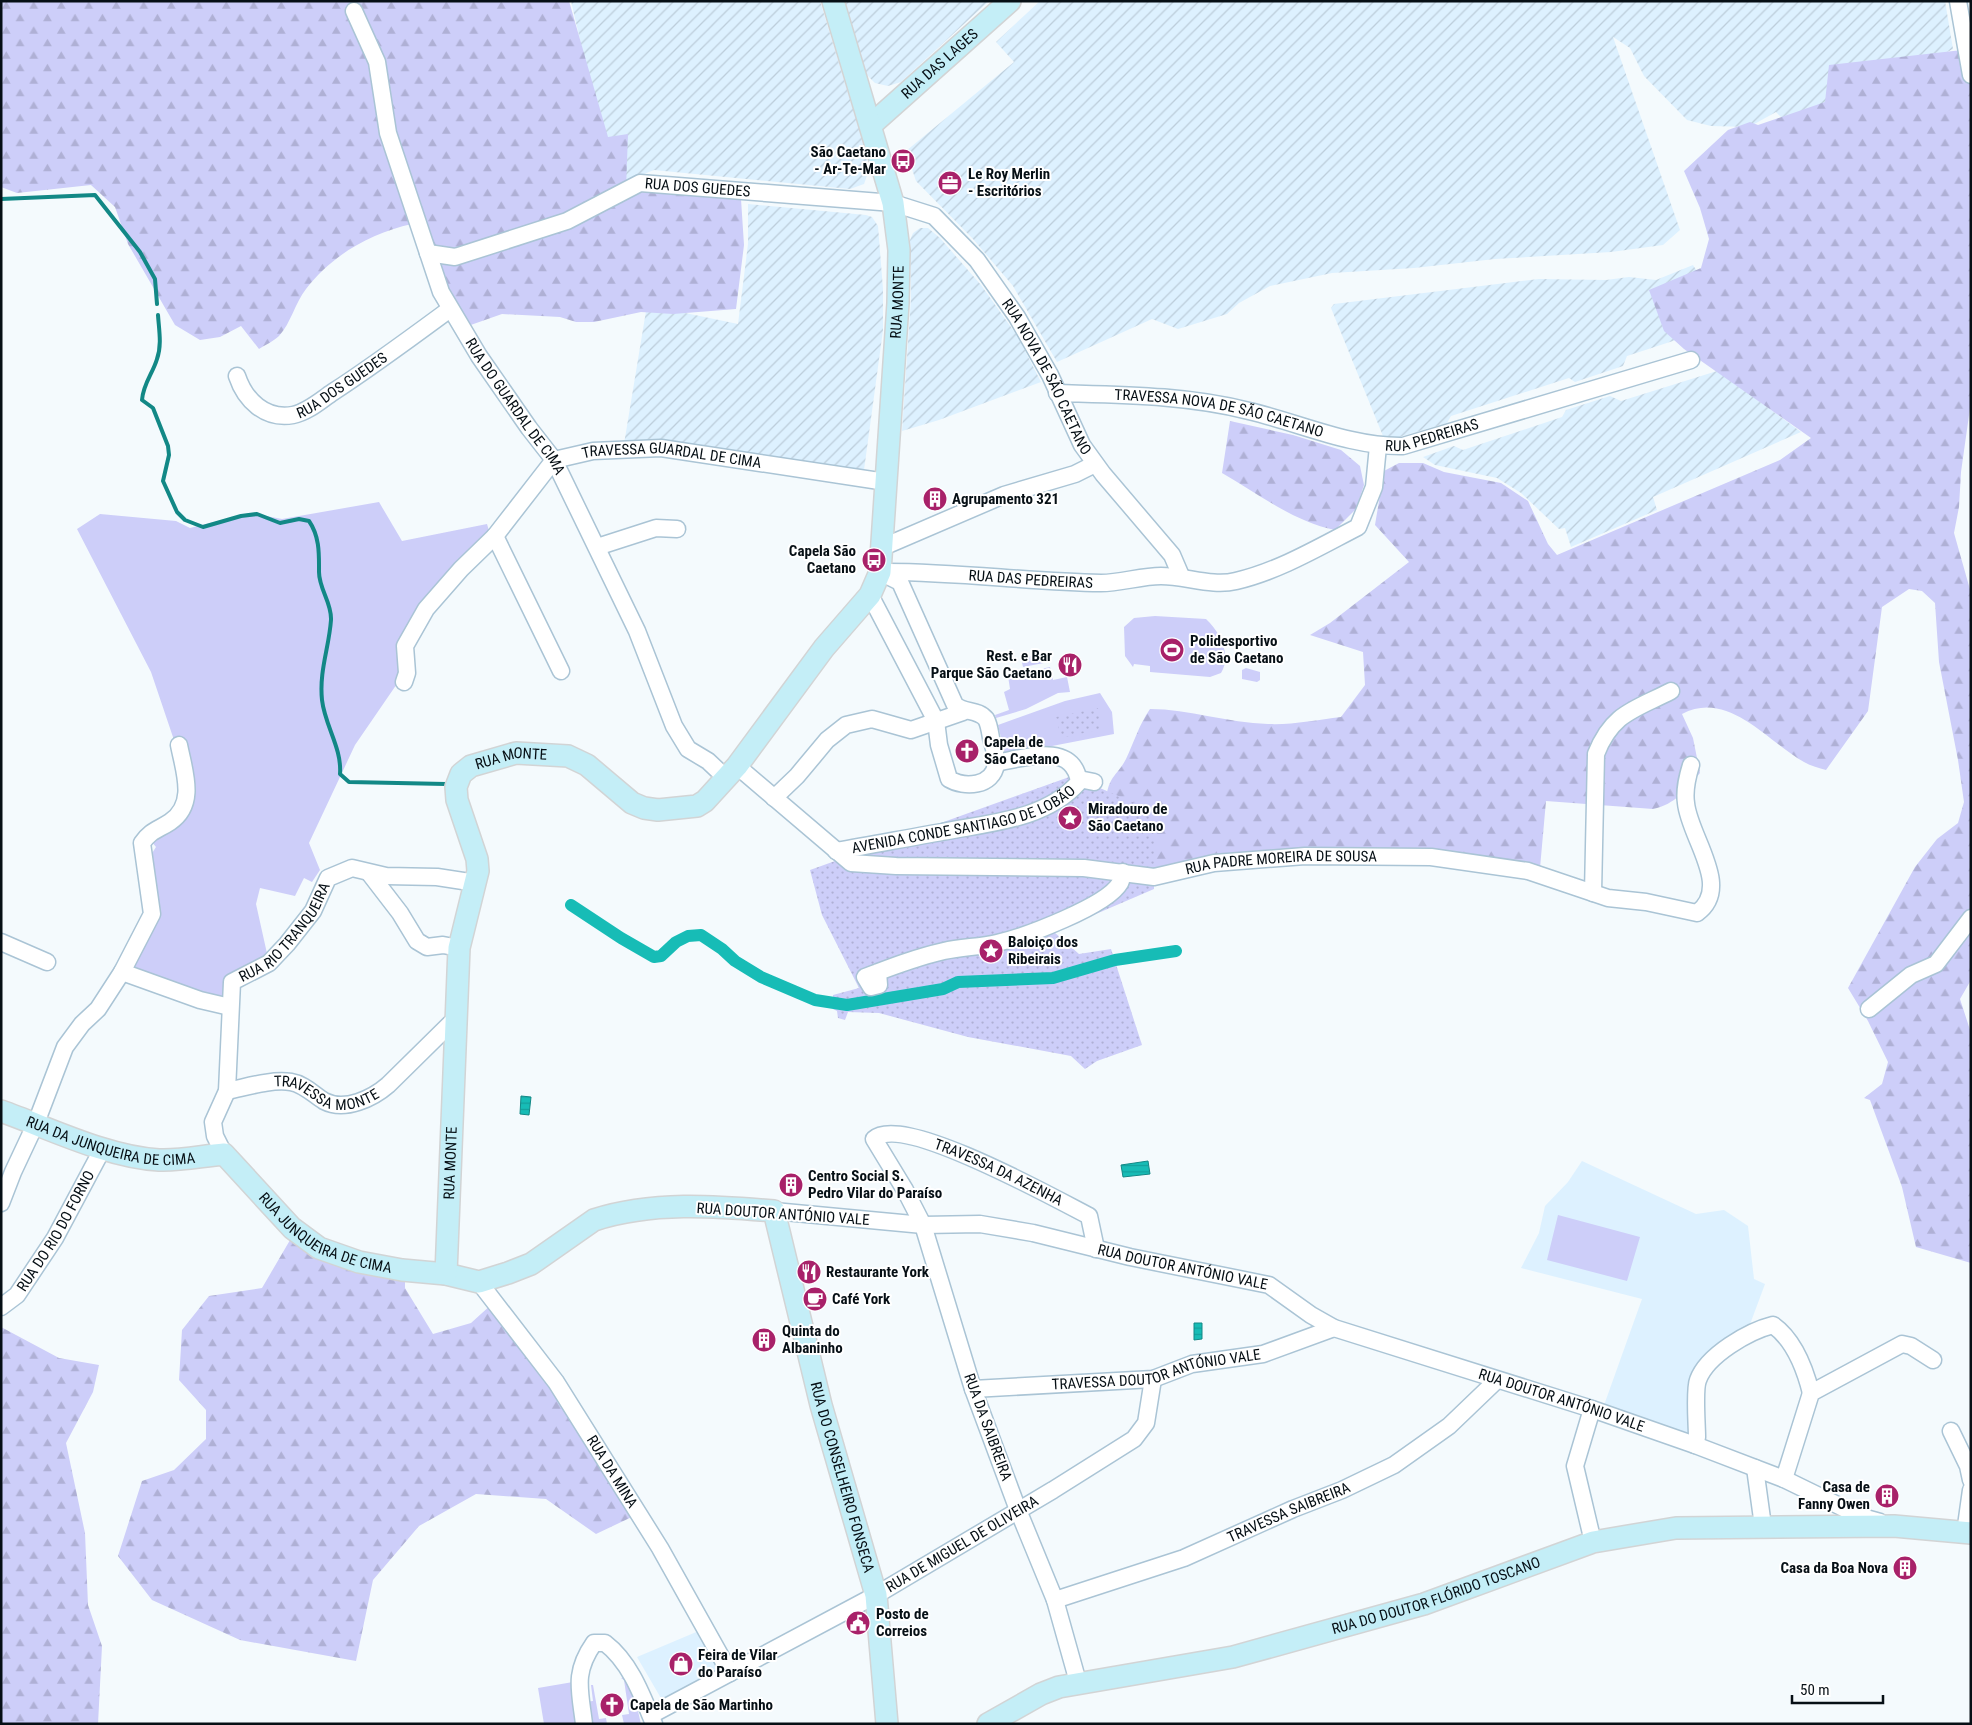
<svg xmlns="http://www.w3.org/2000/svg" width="1972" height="1725" viewBox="0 0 1972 1725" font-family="'Roboto Condensed',sans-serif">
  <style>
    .built { fill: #ddf1ff }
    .industrial { fill: url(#industrial-furrows) }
    .green { fill: #cdcef9 }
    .forest { fill: url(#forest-firs) }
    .park { fill: url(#park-dots) }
    .water { fill: url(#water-rules); stroke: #128886 }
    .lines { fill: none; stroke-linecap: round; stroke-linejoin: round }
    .stream { stroke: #128886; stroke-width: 4 }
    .canal { stroke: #17bcb6; stroke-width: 12 }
    .minor-casing { stroke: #aac4d5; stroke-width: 19 }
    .major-casing { stroke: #d2d4d5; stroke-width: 24 }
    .minor { stroke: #fff; stroke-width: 16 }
    .major { stroke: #c4eef7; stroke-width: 21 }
    .labels { text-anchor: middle; stroke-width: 4; stroke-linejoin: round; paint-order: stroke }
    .street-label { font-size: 15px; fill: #060f15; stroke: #fff }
    .poi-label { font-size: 15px; font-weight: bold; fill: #060f15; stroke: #fff; text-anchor: start }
  </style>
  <defs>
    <pattern id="industrial-furrows" width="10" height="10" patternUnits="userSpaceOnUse" patternTransform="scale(1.25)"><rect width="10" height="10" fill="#ddf1ff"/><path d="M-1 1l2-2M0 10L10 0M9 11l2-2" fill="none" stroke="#bccdda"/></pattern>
    <pattern id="forest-firs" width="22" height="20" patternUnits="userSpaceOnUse" patternTransform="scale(1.25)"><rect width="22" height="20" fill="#cdcef9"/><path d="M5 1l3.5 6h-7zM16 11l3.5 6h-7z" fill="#afb0d5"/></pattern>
    <pattern id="park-dots" width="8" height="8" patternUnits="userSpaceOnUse" patternTransform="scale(1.25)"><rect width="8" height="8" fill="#cdcef9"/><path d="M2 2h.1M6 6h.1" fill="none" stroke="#afb0d5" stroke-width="1.8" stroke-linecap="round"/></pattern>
    <pattern id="water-rules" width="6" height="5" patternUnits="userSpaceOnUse" patternTransform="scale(1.25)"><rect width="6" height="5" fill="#17bcb6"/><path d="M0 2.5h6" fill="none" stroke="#14a09c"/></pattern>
  </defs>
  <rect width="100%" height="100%" fill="#f4fafd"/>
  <path class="built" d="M1582,1161l114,53 28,-4 24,16 6,53 11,5 -16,43 -35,20 -22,32 -3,57 -86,-28 39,-109 -121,-31 18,-35 6,-27 23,-24z
    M701,1630l22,37 -5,8 -3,-5 -53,30 -25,-43z"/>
  <path class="industrial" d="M571,1h249l44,144 5,25 -5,14 -14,5 -196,-19 -40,16z
    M841,1h148l-88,81 -13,4 -13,-3 -9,-9z
    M1040,1h905l8,48 -56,28 -89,68 -32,-33 -27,15 -38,-1 -24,-6 -43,-44 -14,-28 -17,-11 67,193 -17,15 -52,7 -116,7 -81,9 -82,5 -62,13 -31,17 -12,11 -49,15 -26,-10 -95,43 -44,-76 -40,-47 -57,-58 -10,-30 108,-89 -18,-20z
    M748,204l118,11 6,2 6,9 5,63v41l-19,140 -191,-27 -49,1 23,-139 91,19 10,-80z
    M920,228h8l12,10 41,47 37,52 23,45 -102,38 -37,11 9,-133 -1,-58 3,-7z
    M1693,265l48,77 -23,29 83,61 -148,65 4,13 -86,37 -6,-19 -6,1 -38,-36 -24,-15 -62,-13 -12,-8 31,-11 9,4 99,-33 4,-7 44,-14 11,5 96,-30 -41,-31 -49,16 -4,10 -48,16 -6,-4 -118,38 -4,7 -62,18 -54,-133 3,-4 205,-25 67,1 23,-3 27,3z"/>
  <path class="green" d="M379,502l23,39 85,-17 3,10 -77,87 -12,57 -46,67 -46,98 11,27 -8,12 -8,-4 -9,18 -35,-8 -4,16 12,54 -14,9 -27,34 -100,-32 30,-53 -8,-58 7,-11 -5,-6 30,-20 -5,-75 -25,-74 -74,-143 23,-15 76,7 14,7 60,-15 32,6z
    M1155,616l51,3c14,13 26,36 15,54l-11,4 -60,-5v-6l-16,-2 -1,3 -8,-11 -1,-29 10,-9z
    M1047,653l2,9 -26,5 -2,-9z
    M1050,667l3,13 14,-3 3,15 -12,1 -32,16 -30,9 -1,-3 14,-5 -5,-18 6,-3 -2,-13z
    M1246,668l14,4v8l-3,2 -15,-3v-9z
    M1100,693l12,19 2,22 -109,21 -7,-30 67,-24z
    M1558,1215l82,22 -13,44 -80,-21z
    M625,1677l8,13 8,34h-17l-2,-9 7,-1 -5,-34 -3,-2z
    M573,1682l6,42h-35l-6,-36z
    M591,1685h2l6,34 7,-1 1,6h-20l-3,-22 9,-1z"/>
  <path class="forest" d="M1,1h568l39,136 20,-3 -2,55 115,10 3,46 -8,64 -63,5 -32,-2 -47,10h-18l-16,-5 -58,-3 -37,13 -53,-103c-41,9 -80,31 -106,65 -11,14 -15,34 -27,47 -5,5 -14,9 -20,13l-18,-23 -21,11 -20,3 -25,-15 -47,-81 -13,-37 -24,-22 -74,8 -16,-6z
    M1971,49v352l-10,71 -2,35 -5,26 17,60v387l-11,19 11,34v230l-55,-16 -14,-60 -32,-87 -6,-2 18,-14 6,-22 -20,-41 -20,-33 67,-121 22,-28 21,-16 6,-21 -6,-42 -19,-98 -4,-59 -13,-12 -13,-2 -27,18 -14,104 -42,59c-7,-2 -15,-4 -22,-8 -36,-20 -76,-73 -122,-48l11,24 7,35c-15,17 -24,31 -47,36l-107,-8 -6,67 -235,-12 -151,21 -3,-67 -44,-17c3,-17 12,-20 19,-34 8,-17 13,-34 24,-50 39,0 78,14 118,15 24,1 49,-4 73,-7l24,-32 -2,-33 -53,-17 20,-12 79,-61 -34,-37 9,-54 15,-8h24l21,9 57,11 27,18 20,43 9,11 223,-95 31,-22 -127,-89 -20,-18 -15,-41 52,-22 8,-29 -9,-31 -16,-37 44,-41 22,-8 8,3 67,-23 4,-37z
    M1230,421l63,14 48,15 19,16 4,19 -8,24 -21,21c-43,-9 -76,-36 -113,-57z
    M293,1235l43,29 50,14 19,2v8l28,46 38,-11 21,-19 37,49 107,162 -40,19 -50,-35 -70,-5 -57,32 -46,54 -17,81 -116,-21 -88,-40 -34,-44 24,-75 32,-11 32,-31v-29l-27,-30 3,-50 27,-34 53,-8z
    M1,1327l58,31 40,7 -6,27 -27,51 19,90 3,72 14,41 -4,78h-97z"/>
  <path class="park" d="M1098,708l4,21 -41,9 -5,-21z
    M1072,776l79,34 3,22v57l-100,43 25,22 32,-5 31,96 -45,16 -12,8 -14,-13 -103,-19 -89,-24 -31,-1 -3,8 -7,-2 -1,-7 -4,-2v-14l26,-7 -37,-73 -12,-45z"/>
  <path class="water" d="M521,1096l10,1 -2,18 -9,-1z
    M1148,1161l2,13 -27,3 -2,-12z
    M1194,1323h8v16l-8,1z"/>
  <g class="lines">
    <path class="stream" d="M1,199l94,-4 45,57 15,27 2,25
      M158,315c1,15 4,30 -1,44 -4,14 -14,25 -15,41l11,8 15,38 1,9 -6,26 14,31 8,8 18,7 38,-11 16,-2 23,9 19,-4 10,2c11,16 10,34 10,51 0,17 13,31 12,48 -2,28 -12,51 -9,80 3,26 20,48 18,74l9,8 97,2"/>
    <path class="canal" d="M571,905l50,33 33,19 7,-1 15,-14 12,-6 13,-1 21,14 13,12 26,16 54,23 32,5 96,-16 15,-7 95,-4 62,-18 61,-9"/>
    <defs>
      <g id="minor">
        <path d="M1958,1l13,74"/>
        <path id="s1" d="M354,11l23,51 11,71 53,159 38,64 50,72 25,32 83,171 37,95 14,23 20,12 18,17"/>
        <path id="s2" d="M428,253l27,4 112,-36 73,-38 253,20 41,13 43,44 40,57 33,58 32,70 21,29 69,81 9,21"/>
        <path id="s3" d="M237,376c8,24 28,44 56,39 15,-3 28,-15 40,-23 40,-26 79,-55 117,-83"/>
        <path id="s4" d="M1057,393c64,2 129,2 192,18 51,12 102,36 154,35l288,-86"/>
        <path d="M495,536l66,135"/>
        <path d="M597,547l59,-19 21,1"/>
        <path d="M883,547l121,-52 71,-21 20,-10"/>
        <path id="s5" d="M880,572c74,-1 147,10 221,11 20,0 40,-7 60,-7 25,0 51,11 75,5 43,-10 83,-34 122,-54l16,-40 4,-41"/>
        <path d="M870,595l66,126 3,24 10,34c15,9 44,8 47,-15 1,-8 -3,-18 -5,-26 -1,-6 -2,-14 -5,-19 -8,-10 -22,-6 -31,-14l-55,-123 -18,-9"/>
        <path id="s6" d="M404,682l3,-9 -2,-27 21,-37 35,-40 34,-33 59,-76 39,-9 68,-3 225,34"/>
        <path id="s7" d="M737,766l114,97 45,3 188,2 70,9 60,-14 91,-7 126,1 97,14 80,27 38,4 51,11c36,-26 -8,-76 -11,-110 -2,-13 1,-25 5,-38"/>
        <path d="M1079,779l15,3"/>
        <path d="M774,798l23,-22 30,-36 19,-15 26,-6 39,11 52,-18"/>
        <path id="s8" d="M836,851c36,-6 71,-13 106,-19 46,-9 104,-12 137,-50 -6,-41 -55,-24 -83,-19"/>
        <path d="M370,874l30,39 17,28 10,6 16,-2 16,3"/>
        <path d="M1593,893l3,-139c16,-41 38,-44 75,-63"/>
        <path d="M1,942l46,20"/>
        <path d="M122,972l78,28 30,7"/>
        <path d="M878,972l1,13 -8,2 -6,-10c26,-10 52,-20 79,-26 18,-4 36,-4 53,-8 27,-6 110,-37 123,-60 2,-3 2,-8 3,-11"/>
        <path d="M1869,1009l42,-34 25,-11 35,-46"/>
        <path id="s9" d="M227,1091c20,-4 44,-12 64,-9 13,2 23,13 33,19 21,11 49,-3 64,-16l67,-66"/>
        <path id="s10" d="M224,1154l-9,-18 -2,-14 14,-31 5,-109 37,-19 18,-19 26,-33 15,-33 24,-10 34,8 51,1 39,6"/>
        <path d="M1,1203l12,-31 23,-49 29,-76 17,-23 16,-15 24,-37 30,-58 -10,-71c9,-13 16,-13 28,-21 27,-18 14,-51 9,-77"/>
        <path id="s11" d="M774,1211l149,14 57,-1 53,9 97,24 139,28 42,30 23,13 258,81 103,36 89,34 78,38 18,5"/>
        <path id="s12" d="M479,1282l77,100 104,166 70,125"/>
        <path id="s13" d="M1,1307l16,-12 38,-57 48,-90"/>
        <path id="s14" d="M973,1389l180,-10 39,-15 71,-10 71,-26"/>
        <path d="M1592,1409l-17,57 18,76"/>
        <path d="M1951,1431l17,35 3,14"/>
        <path d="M1695,1445l2,-8c0,-12 -3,-47 1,-57 9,-25 51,-49 75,-55 21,15 32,44 38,68"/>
        <path d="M1755,1468l8,58"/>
        <path d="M1784,1479l27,-86 91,-49 9,2 22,14"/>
        <path d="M1965,1533l6,-43"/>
        <path id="s15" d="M1055,1600l129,-42 109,-49 49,-19 52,-25 55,-39 48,-46"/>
        <path id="s16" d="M1078,1682l-23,-82 -37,-90 -45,-121 -50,-164 -18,-35 -31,-51c28,-26 182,60 215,77l7,33"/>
        <path id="s17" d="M651,1715l225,-120 177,-105 81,-51 12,-16 7,-44"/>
        <path d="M584,1724c-4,-34 -11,-51 10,-81h11c25,19 37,52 49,81"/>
      </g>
      <g id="major">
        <path id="s18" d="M871,125l139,-124"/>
        <path id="s19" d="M1,1111c48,17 106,46 158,49 21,1 43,-4 65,-6l68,74 27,20 40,14 43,8 44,4 33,8 29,-9 23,-9 63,-44c58,-19 121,-14 180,-9l47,194 55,190 11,129"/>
        <path id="s20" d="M446,1274l13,-326 19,-77 -1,-12 -20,-59 -1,-13 5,-13 10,-8 45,-13 52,3 19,9 45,38 12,5 14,2 39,-4 8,-5 32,-35 87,-118 46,-53 10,-23 18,-269 1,-53 -6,-47 -60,-202"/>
        <path id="s21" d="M988,1724l53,-30 18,-7 174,-30 191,-53 169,-62 83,-14 218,-2 77,7"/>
      </g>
    </defs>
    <use href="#minor" class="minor-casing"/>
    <use href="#major" class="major-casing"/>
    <use href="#minor" class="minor"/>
    <use href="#major" class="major"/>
  </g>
  <defs>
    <symbol id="bus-disc" viewBox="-11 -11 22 22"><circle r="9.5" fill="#a82169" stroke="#fff"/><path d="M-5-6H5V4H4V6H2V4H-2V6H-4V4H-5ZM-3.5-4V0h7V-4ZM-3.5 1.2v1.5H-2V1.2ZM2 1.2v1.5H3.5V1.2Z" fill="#fff"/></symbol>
    <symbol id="office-disc" viewBox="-11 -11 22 22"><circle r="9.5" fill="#a82169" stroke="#fff"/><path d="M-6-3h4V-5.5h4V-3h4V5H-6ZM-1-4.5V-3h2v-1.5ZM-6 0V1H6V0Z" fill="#fff"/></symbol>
    <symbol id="building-disc" viewBox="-11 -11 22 22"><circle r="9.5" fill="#a82169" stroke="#fff"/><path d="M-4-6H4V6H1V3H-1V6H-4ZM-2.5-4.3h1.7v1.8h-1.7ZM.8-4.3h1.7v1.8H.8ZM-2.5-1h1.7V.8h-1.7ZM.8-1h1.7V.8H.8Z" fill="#fff"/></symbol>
    <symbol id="stadium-disc" viewBox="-11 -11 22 22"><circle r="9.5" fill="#a82169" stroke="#fff"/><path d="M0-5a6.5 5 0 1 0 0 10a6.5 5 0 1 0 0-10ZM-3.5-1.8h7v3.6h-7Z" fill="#fff"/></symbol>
    <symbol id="restaurant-disc" viewBox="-11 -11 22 22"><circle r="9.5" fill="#a82169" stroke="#fff"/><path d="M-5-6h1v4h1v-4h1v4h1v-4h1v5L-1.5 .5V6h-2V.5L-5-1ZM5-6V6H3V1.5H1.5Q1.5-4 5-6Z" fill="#fff"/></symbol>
    <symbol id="church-disc" viewBox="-11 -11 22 22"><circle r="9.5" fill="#a82169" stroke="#fff"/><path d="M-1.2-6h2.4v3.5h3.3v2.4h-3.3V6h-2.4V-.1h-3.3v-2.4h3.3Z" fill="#fff"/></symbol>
    <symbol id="sight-disc" viewBox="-11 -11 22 22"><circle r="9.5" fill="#a82169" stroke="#fff"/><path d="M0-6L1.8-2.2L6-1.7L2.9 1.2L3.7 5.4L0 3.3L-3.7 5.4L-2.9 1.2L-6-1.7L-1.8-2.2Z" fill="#fff"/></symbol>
    <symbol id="cafe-disc" viewBox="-11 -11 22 22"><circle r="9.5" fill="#a82169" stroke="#fff"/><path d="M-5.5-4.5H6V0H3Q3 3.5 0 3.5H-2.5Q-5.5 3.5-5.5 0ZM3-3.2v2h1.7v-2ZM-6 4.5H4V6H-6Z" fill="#fff"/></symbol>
    <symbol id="civic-disc" viewBox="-11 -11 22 22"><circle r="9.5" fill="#a82169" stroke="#fff"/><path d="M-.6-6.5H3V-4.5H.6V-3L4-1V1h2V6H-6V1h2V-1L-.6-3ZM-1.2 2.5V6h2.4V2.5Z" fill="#fff"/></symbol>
    <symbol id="shop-disc" viewBox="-11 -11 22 22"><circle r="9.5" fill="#a82169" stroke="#fff"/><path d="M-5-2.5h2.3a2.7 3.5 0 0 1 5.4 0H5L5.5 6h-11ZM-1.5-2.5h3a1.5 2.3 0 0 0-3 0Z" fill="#fff"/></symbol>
  </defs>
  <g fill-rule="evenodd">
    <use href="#bus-disc" x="889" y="147" width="28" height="28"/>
    <use href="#office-disc" x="936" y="169" width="28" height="28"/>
    <use href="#building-disc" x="921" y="485" width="28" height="28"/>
    <use href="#bus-disc" x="860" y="546" width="28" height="28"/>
    <use href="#stadium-disc" x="1158" y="636" width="28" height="28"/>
    <use href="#restaurant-disc" x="1056" y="651" width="28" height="28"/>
    <use href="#church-disc" x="953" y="737" width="28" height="28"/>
    <use href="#sight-disc" x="1056" y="804" width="28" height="28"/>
    <use href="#sight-disc" x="977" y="937" width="28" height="28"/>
    <use href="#building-disc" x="777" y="1171" width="28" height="28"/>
    <use href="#restaurant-disc" x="795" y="1258" width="28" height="28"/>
    <use href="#cafe-disc" x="801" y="1285" width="28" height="28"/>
    <use href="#building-disc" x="750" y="1326" width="28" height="28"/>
    <use href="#building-disc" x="1873" y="1482" width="28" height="28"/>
    <use href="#building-disc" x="1891" y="1554" width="28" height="28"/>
    <use href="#civic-disc" x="844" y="1609" width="28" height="28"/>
    <use href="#shop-disc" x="667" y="1650" width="28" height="28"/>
    <use href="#church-disc" x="598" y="1691" width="28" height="28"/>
  </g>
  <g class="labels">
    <g class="street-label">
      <text dy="5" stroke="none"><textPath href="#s18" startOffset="92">RUA DAS LAGES</textPath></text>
      <text dy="5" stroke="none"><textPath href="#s2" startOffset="285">RUA DOS GUEDES</textPath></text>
      <text dy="5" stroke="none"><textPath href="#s20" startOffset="1334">RUA MONTE</textPath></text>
      <text dy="5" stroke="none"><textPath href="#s2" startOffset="722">RUA NOVA DE SÃO CAETANO</textPath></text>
      <text dy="5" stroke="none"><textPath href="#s3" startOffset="132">RUA DOS GUEDES</textPath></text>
      <text dy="5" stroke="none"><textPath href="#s1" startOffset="432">RUA DO GUARDAL DE CIMA</textPath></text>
      <text dy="5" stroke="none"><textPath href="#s4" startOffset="164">TRAVESSA NOVA DE SÃO CAETANO</textPath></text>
      <text dy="5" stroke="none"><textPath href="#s4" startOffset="382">RUA PEDREIRAS</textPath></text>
      <text dy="5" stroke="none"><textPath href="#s6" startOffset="395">TRAVESSA GUARDAL DE CIMA</textPath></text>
      <text dy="5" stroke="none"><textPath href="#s5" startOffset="151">RUA DAS PEDREIRAS</textPath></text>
      <text dy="5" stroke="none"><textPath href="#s20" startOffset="561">RUA MONTE</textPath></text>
      <text dy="5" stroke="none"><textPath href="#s8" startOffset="132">AVENIDA CONDE SANTIAGO DE LOBÃO</textPath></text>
      <text dy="5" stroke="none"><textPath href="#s7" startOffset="582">RUA PADRE MOREIRA DE SOUSA</textPath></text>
      <text dy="5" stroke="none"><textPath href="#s10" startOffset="252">RUA RIO TRANQUEIRA</textPath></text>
      <text dy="5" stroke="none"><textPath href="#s9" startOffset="104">TRAVESSA MONTE</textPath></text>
      <text dy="5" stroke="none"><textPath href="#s19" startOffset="115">RUA DA JUNQUEIRA DE CIMA</textPath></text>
      <text dy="5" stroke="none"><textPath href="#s20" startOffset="111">RUA MONTE</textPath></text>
      <text dy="5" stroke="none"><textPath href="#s16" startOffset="715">TRAVESSA DA AZENHA</textPath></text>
      <text transform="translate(783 1214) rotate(4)" y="5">RUA DOUTOR ANTÓNIO VALE</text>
      <text dy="5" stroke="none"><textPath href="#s19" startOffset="364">RUA JUNQUEIRA DE CIMA</textPath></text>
      <text dy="5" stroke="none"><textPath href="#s13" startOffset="95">RUA DO RIO DO FORNO</textPath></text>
      <text dy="5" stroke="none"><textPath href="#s11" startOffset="414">RUA DOUTOR ANTÓNIO VALE</textPath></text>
      <text dy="5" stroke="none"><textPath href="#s14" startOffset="185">TRAVESSA DOUTOR ANTÓNIO VALE</textPath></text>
      <text dy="5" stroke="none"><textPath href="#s11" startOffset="819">RUA DOUTOR ANTÓNIO VALE</textPath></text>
      <text transform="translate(988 1427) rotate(70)" y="5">RUA DA SAIBREIRA</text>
      <text dy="5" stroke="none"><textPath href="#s12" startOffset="232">RUA DA MINA</textPath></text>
      <text dy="5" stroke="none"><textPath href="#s19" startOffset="1118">RUA DO CONSELHEIRO FONSECA</textPath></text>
      <text dy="5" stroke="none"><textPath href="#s15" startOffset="250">TRAVESSA SAIBREIRA</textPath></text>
      <text dy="5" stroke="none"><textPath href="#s17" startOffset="355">RUA DE MIGUEL DE OLIVEIRA</textPath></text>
      <text dy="5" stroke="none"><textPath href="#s21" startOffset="469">RUA DO DOUTOR FLÓRIDO TOSCANO</textPath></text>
    </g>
    <g class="poi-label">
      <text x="886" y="157" text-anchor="end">São Caetano<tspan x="886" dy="17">- Ar-Te-Mar</tspan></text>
      <text x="968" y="179">Le Roy Merlin<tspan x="968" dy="17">- Escritórios</tspan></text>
      <text x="952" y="504">Agrupamento 321</text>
      <text x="856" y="556" text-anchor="end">Capela São<tspan x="856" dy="17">Caetano</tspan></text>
      <text x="1190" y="646">Polidesportivo<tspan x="1190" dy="17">de São Caetano</tspan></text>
      <text x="1052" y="661" text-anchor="end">Rest. e Bar<tspan x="1052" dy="17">Parque São Caetano</tspan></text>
      <text x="984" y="747">Capela de<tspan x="984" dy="17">São Caetano</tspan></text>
      <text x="1088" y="814">Miradouro de<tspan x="1088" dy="17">São Caetano</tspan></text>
      <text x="1008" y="947">Baloiço dos<tspan x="1008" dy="17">Ribeirais</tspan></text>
      <text x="808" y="1181">Centro Social S.<tspan x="808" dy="17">Pedro Vilar do Paraíso</tspan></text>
      <text x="826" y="1277">Restaurante York</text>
      <text x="832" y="1304">Café York</text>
      <text x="782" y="1336">Quinta do<tspan x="782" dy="17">Albaninho</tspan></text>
      <text x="1870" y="1492" text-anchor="end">Casa de<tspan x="1870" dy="17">Fanny Owen</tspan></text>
      <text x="1888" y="1573" text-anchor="end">Casa da Boa Nova</text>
      <text x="876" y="1619">Posto de<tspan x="876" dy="17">Correios</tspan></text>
      <text x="698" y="1660">Feira de Vilar<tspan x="698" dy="17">do Paraíso</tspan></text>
      <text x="630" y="1710">Capela de São Martinho</text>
    </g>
  </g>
  <rect width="1972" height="1725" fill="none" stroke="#060f15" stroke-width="5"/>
  <path d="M1792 1695v8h91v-8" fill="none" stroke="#060f15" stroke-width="2.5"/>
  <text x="1800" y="1695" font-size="15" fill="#060f15" stroke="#ffffff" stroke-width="4" paint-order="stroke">50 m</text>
</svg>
